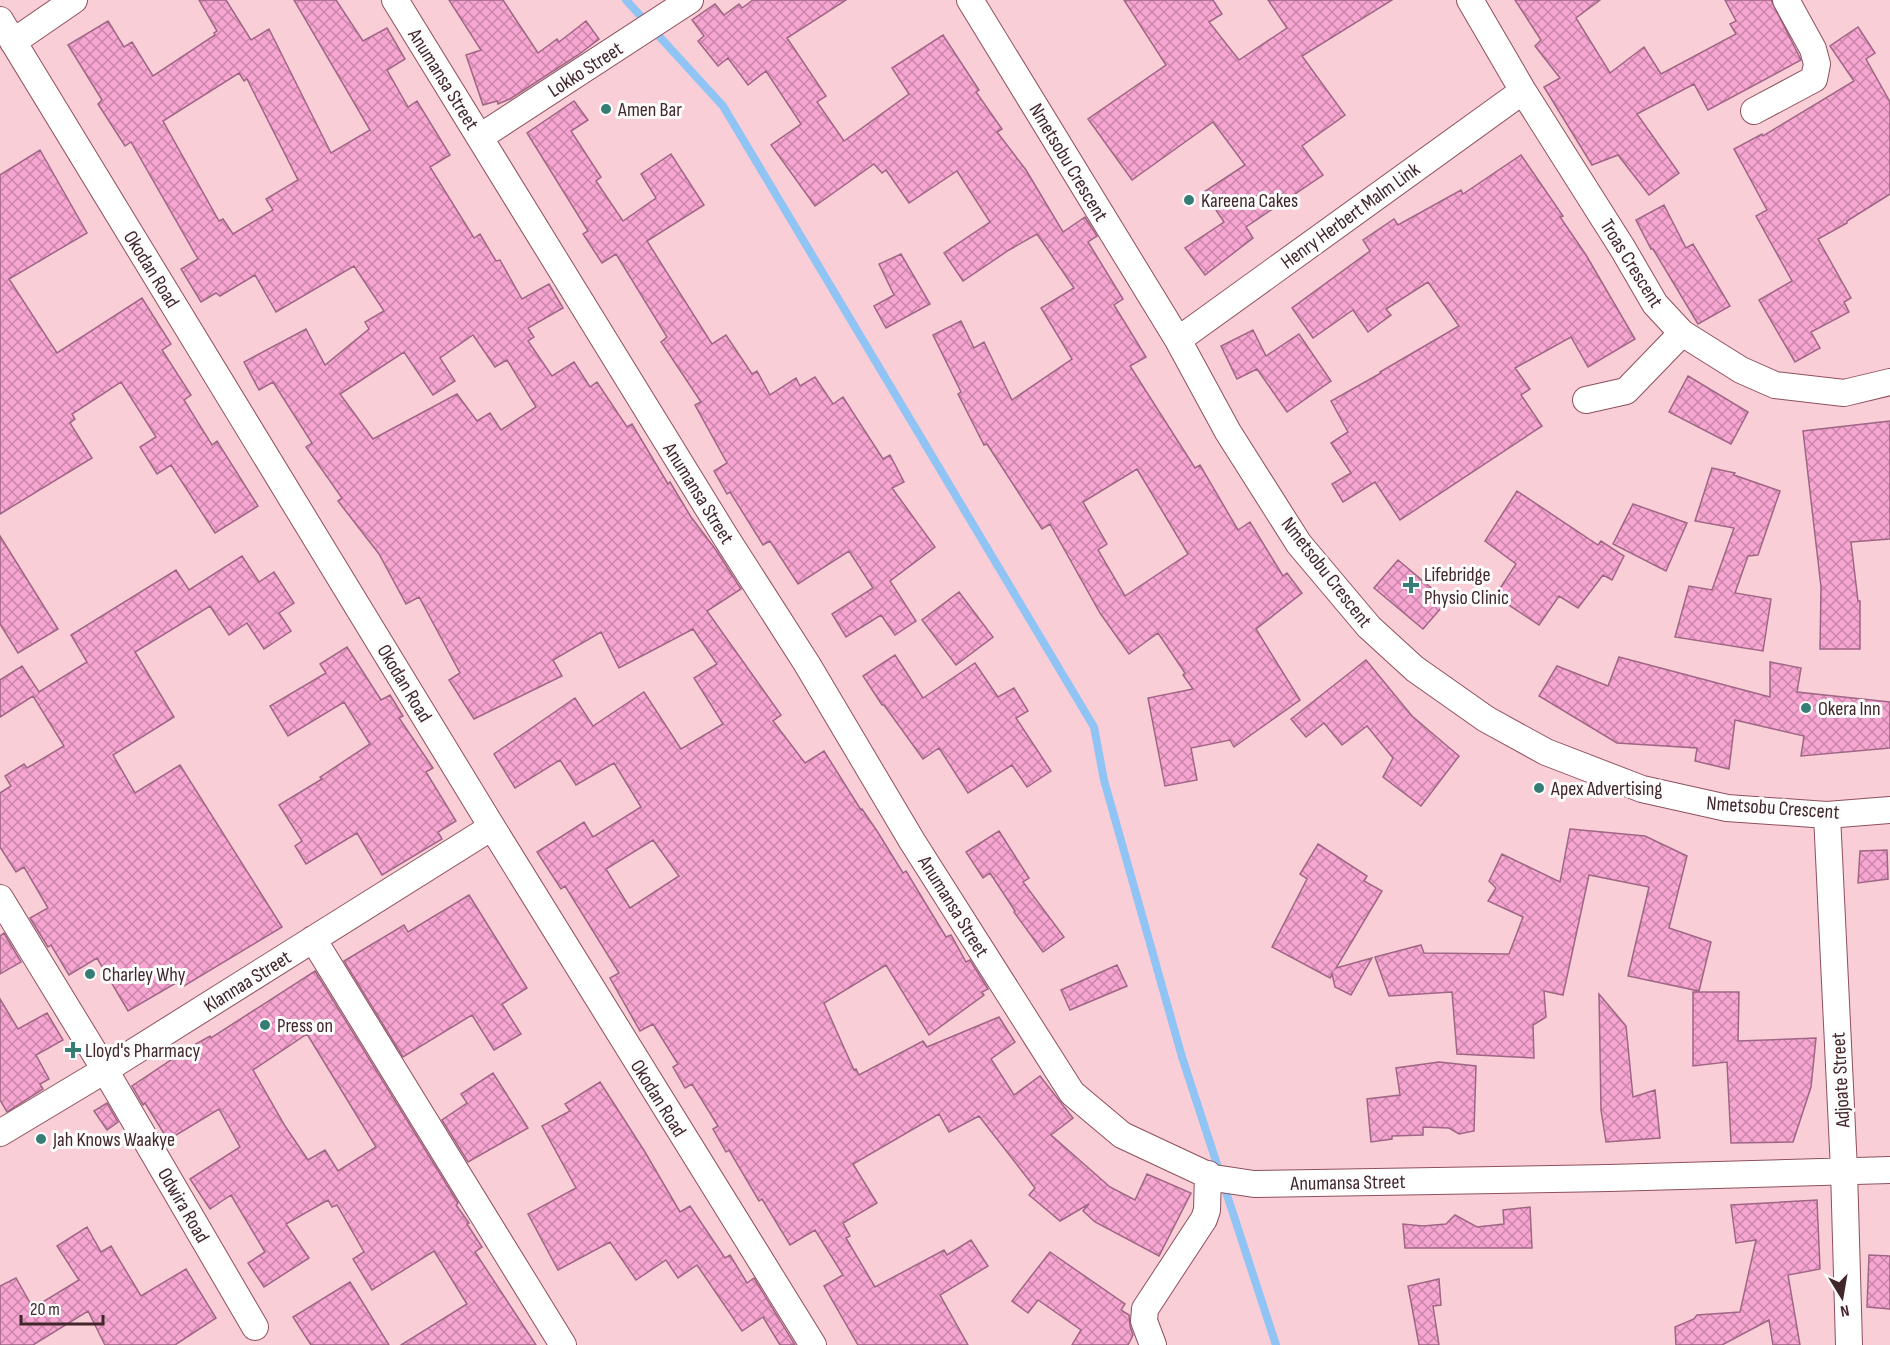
<svg xmlns="http://www.w3.org/2000/svg" width="1890" height="1345" viewBox="0 0 1890 1345" font-family="'Sofia Sans Condensed',sans-serif">
  <style>
    .lines { fill: none; stroke-linecap: round; stroke-linejoin: round }
    .stream { stroke: #90c4f4; stroke-width: 8 }
    .building { fill: url(#building-cross-hatch); stroke: #9f6685; stroke-width: 1.5; fill-rule: evenodd }
    .minor-casing { stroke: #8e505d; stroke-width: 28 }
    .minor { stroke: #fff; stroke-width: 26 }
    .poi-dot { fill: #367d76; stroke: #fcfcfc; stroke-width: 2 }
    .labels { text-anchor: middle; stroke-width: 6; stroke-linejoin: round; paint-order: stroke }
    .street-label { font-size: 20px; fill: #41262c; stroke: #fcfcfc }
    .poi-label { font-size: 20px; fill: #41262c; stroke: #fcfcfc; text-anchor: start }
  </style>
  <defs>
    <pattern id="building-cross-hatch" width="8" height="8" patternUnits="userSpaceOnUse" patternTransform="scale(1.5)"><rect width="8" height="8" fill="#f7a5d1"/><path d="M0 0l8 8M0 8l8-8" fill="none" stroke="#ca86aa"/></pattern>
  </defs>
  <rect width="100%" height="100%" fill="#faced6"/>
  <g class="lines">
    <path class="stream" d="M626,0l97,106 371,621 10,53 78,277 94,288"/>
  </g>
  <path class="building" d="M199,0h27l25,40 18,-11 62,124 39,-23 -76,-130h42l27,41 24,-13 18,31 -18,11 21,37 9,-6 33,54 -20,12 44,71 6,-4 16,27 4,-1 22,39 27,-15 14,24 -35,20 6,9 -6,4 24,35 22,-14 16,25 7,-5 30,45 5,-3 36,60 2,-2 21,35 25,33 25,39 -34,22 74,104 -8,6 32,42 19,-12 37,59 1,-1 15,22 26,42 3,-2 40,66 5,-2 15,27 4,-2 18,29 -6,3 2,3 -55,40 -43,-70 -62,38 30,67 2,-1 3,6 64,-34 4,6 72,-30 16,25 -24,17 23,36 26,-19 33,42 -22,17 59,52 25,13 12,-26 44,19 -32,63 -64,-34 -12,-11 6,-7 -29,17 -31,-26 6,-7 -56,-72 -30,16 -10,-18 -86,50 24,39 -34,20 7,13 -4,2 29,49 69,-37 3,5 24,-15 17,26 -48,29 28,50h-110l-34,-59 19,-11 -28,-45 -25,15 -28,-46 -3,2 -30,-51 -3,2 -13,-23 5,-3 -26,-42 -7,4 -12,-21 5,-3 -25,-40 -13,7 -30,-53 9,-5 -54,-87 -4,3 -24,-37 47,-30 9,15 48,-30 -27,-44 -38,22 -16,-25 -45,28 -21,-34 81,-56 18,28 51,-34 37,57 42,-25 -29,-46 23,-14 -24,-35 -74,39 -18,-36 -48,28 9,16 -88,43 -25,-39 11,-7 -41,-76 -13,7 -27,-50 -41,-53 4,-3 -36,-51 6,-4 -39,-61 -14,8 -15,-28 62,-33 19,36 44,-36 -4,-7 19,-11 -30,-45 -78,46 -21,-37 -35,21 -4,-3 -15,9 -20,-33 17,-10 -67,-117 -6,4 -27,-42 4,-4 -34,-55 40,-24 16,26 8,-5 21,34 62,-41 -1,-2 3,-2zM239,73l5,8 3,-2 51,101 -32,19 7,11 -40,24 -10,-15 -4,2 -56,-100zM473,335l22,32 12,-7 29,47 -35,23 -11,-17 -13,8 -20,-27 -84,45 -33,-45 64,-42 29,43 22,-14 -15,-23zM653,840l26,36 -49,32 -24,-39z
    M449,0h54l35,53 19,-14 2,3 27,-21 13,18 -21,16 -68,44 -12,5 -1,-3 -14,4 -17,-50 15,-5z
    M753,0h93l-59,38 39,58 -9,6 27,39 65,-47 -17,-26 51,-33 36,55 -3,2 26,37 -5,3 29,38 37,62 22,-15 12,19 -9,6 35,57 -9,6 32,52 -16,9 65,102 5,-3 38,65 12,-8 33,54 4,-3 15,20 -46,36 44,71 -66,47 -4,-7 -39,8 6,32 -32,6 -17,-88 45,-9 -10,-14 2,-2 -27,-40 -29,21 -29,-41 -50,-89 -8,5 -55,-85 -3,1 -26,-51 3,-2 -28,-57 28,-14 13,27 10,-6 28,58 60,-41 -31,-51 33,-20 -37,-54 -28,16 -46,31 -19,-28 46,-31 -33,-51 -48,32 -23,-33 -4,3 -8,-9 -59,42 -44,-61 30,-21 -35,-53 -18,14 -20,-27 -10,8 -20,-25 6,-5 -12,-16 23,-16 9,11 15,-11 3,4zM1137,469l51,85 -63,42 -27,-46 9,-6 -24,-42z
    M1124,0h89l9,14 -13,8 30,38 48,-32 -19,-28h124l-90,56 43,59 -43,31 21,29 -77,52 7,11 -48,37 -20,-27 39,-26 -20,-30 41,-27 -32,-43 -81,58 -44,-61 78,-54z
    M1515,0h85l-24,18 34,55 34,-26 17,27 75,-40 -6,-10 6,-3 -11,-21h46l30,60 -93,50 -14,-26 -57,30 42,59 -30,22 -31,-40 -26,10 -48,-78 16,-9 -25,-32 6,-6z
    M1858,27l17,26 -9,6 24,43v92l-43,27v2l-29,16 33,59 -7,4 5,10 -38,20 9,16 -25,14 -36,-62 33,-19 -36,-65 11,-6 -33,-61 28,-15 1,2 91,-55 -24,-35z
    M574,101l14,19 -17,11 30,46 -5,4 27,40 33,-23 -15,-24 30,-20 33,51 -57,36 65,103 14,-9 26,39 5,-3 13,24 26,-17 4,8 15,-9 18,27 10,-7 40,62 7,-4 14,27 -12,6 43,59 -45,34 26,40 -21,14 -14,-20 -35,22 -14,-23 41,-26 -24,-37 -51,33 -28,-43 -7,4 -33,-53 -3,2 -13,-23 13,-8 -32,-58 6,-3 -40,-60 6,-5 -51,-83 -14,9 -19,-29 5,-3 -61,-98z
    M40,150l47,83 -78,46 48,74 85,-55 29,46 -9,6 29,45 -7,5 28,45 5,-4 41,65 -43,27 -44,-68 -14,9 -17,-27 16,-10 -35,-55 -49,32 3,5 -5,4 22,35 -92,56v-339z
    M1521,155l42,61 -3,1 26,38 49,84 -47,28 -17,-30 -56,31 15,21 -9,6 21,31 -142,94 -25,-38 -32,20 -11,-18 19,-11 -20,-30 17,-11 -17,-31 50,-28 -1,-1 79,-46 -31,-44 -42,27 5,6 -23,17 -15,-22 -40,28 -21,-30 78,-57 -7,-11 31,-21 4,6 63,-35 2,4z
    M1664,205l22,43 7,-4 37,62 -32,18 -45,-75h-2l-15,-29z
    M901,254l29,50 -44,24 -12,-22 20,-11 -15,-31z
    M1253,330l13,26 33,-22 32,47 -44,31 -30,-43 -20,10 -16,-33z
    M1688,376l60,36 -17,32 -62,-32z
    M1890,421v118l-39,3 7,59h2v48h-40l1,-62 -18,-156z
    M1712,468l23,5 -1,2 46,16 -22,64 -10,1 -13,37 36,6 -8,52 -88,-14 14,-51 23,4 22,-62 -39,-7z
    M1517,491l81,54 3,-4 23,15 -12,24 -9,-5 -25,33 -19,-12 -20,29 -44,-29 21,-32 -31,-23z
    M1633,504l54,19 -21,48 -53,-27z
    M0,536l58,93 -40,24 -18,-29z
    M242,556l17,26 15,-10 20,31 -15,10 12,18 -27,18 -17,-26 -18,12 -19,-29 -75,46 39,65 -61,38 22,38 45,-28 102,162 -98,59 -3,-6 -53,31 -31,-53 -28,17 -18,-30 -3,2 -18,-29 18,-10 -24,-41 -8,5 -16,-25v-54l11,-7 -6,-10 19,-12 3,4 37,-22 -31,-50 -33,21v-37l22,-14 17,26 48,-30 -16,-27 105,-65 13,20z
    M1398,560l49,41 -24,28 -49,-41z
    M959,592l34,45 -37,28 -34,-45z
    M347,647l34,53 9,-5 13,21 -4,2 34,50 -7,4 30,49 -18,11 4,7 -60,36 -25,-42 -51,31 -11,-18 7,-5 -23,-36 43,-26 -2,-2 50,-33 -26,-42 -56,34 -18,-30 56,-33 -6,-9z
    M895,655l28,43 52,-35 23,34 16,-9 14,23 -12,7 35,53 -24,16 -15,-22 -44,28 -29,-45 -16,11 -39,-54h-2l-19,-29z
    M1619,657l151,40v-35l31,6 -4,24 93,10v46l-89,8 3,-20 -69,-16 -6,49 -34,-8 2,-13 -80,-5 -78,-47 18,-30 51,20z
    M1366,660l46,56 47,40 -38,50 -38,-29 10,-19 -26,-32 -25,19 -18,-22 -18,14 -15,-18z
    M1570,829l75,7 42,20 -18,72 42,14 -12,49 -71,-15 21,-89 -60,-12 -26,120 -19,-4 2,26 -13,8 1,33 -77,-4 -5,-62 -63,4 -14,-39 46,-12 3,8 85,1 14,-37 -35,-16 8,-13 -7,-7 13,-27 58,28z
    M999,831l30,47 -6,4 41,55 -21,15 -29,-40 1,-1 -25,-38 -7,5 -17,-26z
    M1318,844l49,32 -3,5 18,10 -46,77 36,-10 -21,37 -16,-8 -3,-13 -2,4 -58,-31 35,-68 -7,-5z
    M1887,850l1,29 -30,4 2,-32z
    M469,895l58,93 -25,16 19,30 -27,16 -22,-35 -69,42 -59,-96 60,-36 4,7z
    M4,933l17,29 -21,12v-38z
    M1117,965l10,21 -57,24 -9,-20z
    M315,971l143,232 -2,2 13,18 -2,1 15,23 -7,5 61,93h-135l66,-41 -33,-53 -62,39 -19,-31 11,-7 -27,-47 -5,2 -4,-7 -42,24 23,34 -45,29 -16,-24 17,-11 -34,-57 -21,14 -20,-30 50,-32 -21,-38 -51,31 -23,-37 -2,2 -11,-19 57,-38 21,-12 1,2zM307,1034l69,113 -38,24 -13,-21 -17,10 -23,-34 -32,-56z
    M1693,992h46l-1,49 78,-3 -5,49 -18,55 -62,1 -4,-81 -34,4z
    M1599,994l27,32 7,71 22,-7 5,48 -54,4 -5,-32z
    M0,999l18,30 29,-16 16,27 -27,15 13,24 -9,5 3,5 -36,23 -7,-12z
    M1439,1062l37,4 -2,65 -15,3 -10,-6 -26,-1v8l-31,1v3l-21,3 -4,-43 33,-4 -4,-27z
    M493,1073l35,55 -60,34 -26,-42 25,-17 -6,-9z
    M600,1082l45,70 35,60 10,-6 35,52 5,-3 17,28 7,-5 41,67h-15l-17,-28 -21,14 -45,-66 -19,13 -12,-18 -30,20 -26,-38 -52,28 -30,-56 48,-26 -34,-62 28,-15 -5,-7z
    M107,1103l11,19 -11,8 -13,-19z
    M1817,1200l3,69 -32,6 12,70h-27l-4,-25 -47,25h-46l-1,-18 19,-8 3,-4 43,-3 16,-72 -20,3 -5,-38z
    M1530,1207l2,41h-127l-2,-24 20,2 23,-2 9,-9 22,12 27,-3 -1,-14z
    M87,1227l14,25 10,-6 30,50 45,-27 30,49 -41,27h-70l-17,-34 -55,34h-33v-59l16,-8 17,30 46,-28 -22,-34z
    M1050,1252l75,52 -4,6 8,5 1,11 3,9 -5,10h-56l9,-15 -43,-30 -10,13 -16,-12z
    M1869,1255l21,1v53l-23,-2z
    M1439,1279l2,26 -8,1 6,39h-20l-11,-59z
    M350,1282l39,63h-78l-18,-28z"/>
  <g class="lines">
    <defs>
      <path id="minor" d="M395,0l330,536 82,128 105,177 160,252 50,42 92,43 40,6 355,-6 281,-8
        M970,0l208,340 50,92 71,112 70,83 46,42 71,50 60,33 96,37 85,19 100,7 63,-5
        M1470,0l53,91 100,158 32,55 27,29 59,37 34,15 69,8 46,-11
        M0,20l492,807 321,518
        M13,42l61,-42
        M1754,111l60,-32 3,-15 -4,-15 -27,-49
        M480,137l210,-137
        M1178,340l345,-249
        M1586,400l40,-9 56,-58
        M1827,815l17,355 5,175
        M0,898l105,172 150,257
        M313,939l250,406
        M0,1133l105,-63 387,-243
        M1153,1345l-9,-24 1,-12 59,-90 3,-9 1,-36"/>
    </defs>
    <use href="#minor" class="minor-casing"/>
    <use href="#minor" class="minor"/>
  </g>
  <g class="poi-dot">
    <circle cx="606" cy="109" r="6"/>
    <circle cx="1189" cy="200" r="6"/>
    <path d="M1408 576h6v6h6v6h-6v6h-6v-6h-6v-6h6z"/>
    <circle cx="1806" cy="708" r="6"/>
    <circle cx="1539" cy="788" r="6"/>
    <circle cx="90" cy="974" r="6"/>
    <circle cx="265" cy="1025" r="6"/>
    <path d="M70 1041h6v6h6v6h-6v6h-6v-6h-6v-6h6z"/>
    <circle cx="41" cy="1139" r="6"/>
  </g>
  <g class="labels">
    <g class="street-label">
      <text transform="translate(585 69) rotate(-33)" y="7">Lokko Street</text>
      <text transform="translate(444 79) rotate(58)" y="7">Anumansa Street</text>
      <text transform="translate(1069 162) rotate(59)" y="7">Nmetsobu Crescent</text>
      <text transform="translate(1350 215) rotate(-36)" y="7">Henry Herbert Malm Link</text>
      <text transform="translate(1632 263) rotate(58)" y="7">Troas Crescent</text>
      <text transform="translate(152 269) rotate(58)" y="7">Okodan Road</text>
      <text transform="translate(699 493) rotate(58)" y="7">Anumansa Street</text>
      <text transform="translate(1327 572) rotate(52)" y="7">Nmetsobu Crescent</text>
      <text transform="translate(405 683) rotate(59)" y="7">Okodan Road</text>
      <text transform="translate(1773 807) rotate(4)" y="7">Nmetsobu Crescent</text>
      <text transform="translate(954 906) rotate(58)" y="7">Anumansa Street</text>
      <text transform="translate(247 981) rotate(-32)" y="7">Klannaa Street</text>
      <text transform="translate(1840 1080) rotate(-93)" y="7">Adjoate Street</text>
      <text transform="translate(659 1098) rotate(58)" y="7">Okodan Road</text>
      <text transform="translate(1348 1182) rotate(-1)" y="7">Anumansa Street</text>
      <text transform="translate(184 1205) rotate(60)" y="7">Odwira Road</text>
    </g>
    <g class="poi-label">
      <text x="618" y="116">Amen Bar</text>
      <text x="1201" y="207">Kareena Cakes</text>
      <text x="1424" y="581">Lifebridge<tspan x="1424" dy="23">Physio Clinic</tspan></text>
      <text x="1818" y="715">Okera Inn</text>
      <text x="1551" y="795">Apex Advertising</text>
      <text x="102" y="981">Charley Why</text>
      <text x="277" y="1032">Press on</text>
      <text x="85" y="1057">Lloyd's Pharmacy</text>
      <text x="53" y="1146">Jah Knows Waakye</text>
    </g>
  </g>
  <g transform="translate(1842 1297) rotate(169)" stroke="#fcfcfc" stroke-width="4.5" paint-order="stroke">
  <path d="M0-4.5L10 22L0 15L-10 22Z" fill="#41262c"/>
  <text y="-9" font-size="16" font-weight="bold" text-anchor="middle" fill="#41262c">N</text>
  </g>
  <path d="M21 1315v9h82v-9" fill="none" stroke="#41262c" stroke-width="3"/>
  <text x="30" y="1315" font-size="18" fill="#41262c" stroke="#fcfcfc" stroke-width="4.5" paint-order="stroke">20 m</text>
</svg>
